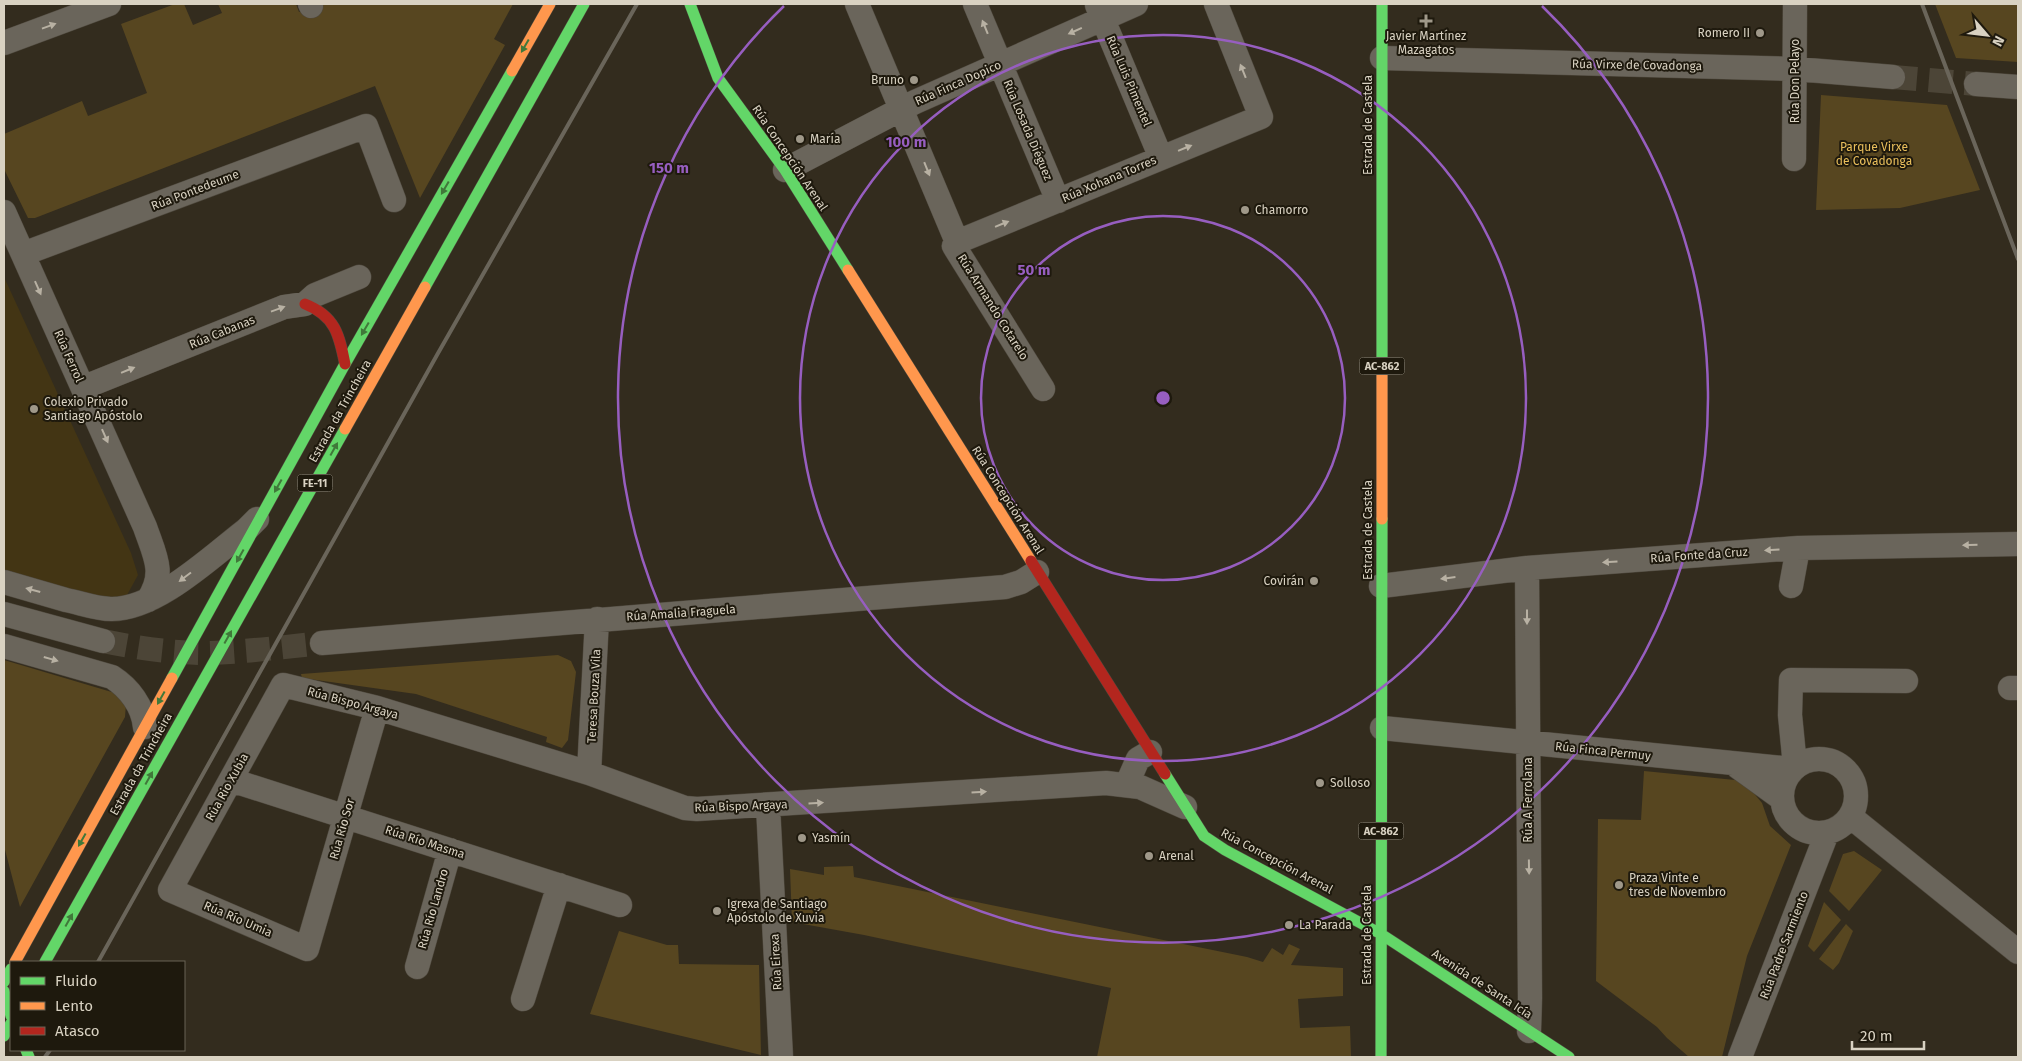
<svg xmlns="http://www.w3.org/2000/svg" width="2022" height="1061" viewBox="0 0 2022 1061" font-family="'Fira Sans',sans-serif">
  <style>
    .built { fill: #433514 }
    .green { fill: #574620 }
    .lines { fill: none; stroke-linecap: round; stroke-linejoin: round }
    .street-tunnel { stroke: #4c4537; stroke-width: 24; stroke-dasharray: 24 12; stroke-linecap: butt }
    .street-casing { stroke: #4f493e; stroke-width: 25 }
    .fast-casing { stroke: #4f493e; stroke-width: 12 }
    .slow-casing { stroke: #4f493e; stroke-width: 12 }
    .jam-casing { stroke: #4f493e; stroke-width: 12 }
    .street { stroke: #6a655b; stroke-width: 24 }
    .fast { stroke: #63d668; stroke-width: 11 }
    .slow { stroke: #ff974d; stroke-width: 11 }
    .jam { stroke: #b3261e; stroke-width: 11 }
    .rail { stroke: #6a655a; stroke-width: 4 }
    .oneway { fill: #b8b1a3 }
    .oneway2 { fill: #40783a }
    .ring { fill: none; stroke: #975ec0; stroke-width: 2.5 }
    .poi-dot { fill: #9f9889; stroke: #1e190d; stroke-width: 2 }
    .labels { text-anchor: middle; stroke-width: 4; stroke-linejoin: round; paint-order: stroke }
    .shield { fill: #1e190d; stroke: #a19a8c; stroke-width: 1 }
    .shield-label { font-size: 11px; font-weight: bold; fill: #d9d2c2 }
    .poi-label { font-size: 12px; fill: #d9d2c2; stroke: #1e190d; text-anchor: start }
    .street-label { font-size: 12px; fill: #d9d2c2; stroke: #1e190d }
    .park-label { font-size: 12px; fill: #eabf5c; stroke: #1e190d }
    .centre { fill: #975ec0; stroke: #1e190d; stroke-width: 2.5 }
    .ring-label { font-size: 15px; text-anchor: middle; font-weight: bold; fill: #975ec0; stroke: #1e190d; stroke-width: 4; stroke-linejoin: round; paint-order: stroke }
  </style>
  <rect width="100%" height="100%" fill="#332c1e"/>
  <path class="built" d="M4,277l127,276 7,22 -11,20 -24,7 -99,-32z"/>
  <path class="green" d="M175,4h9l9,21 29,-12 -4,-9h78l3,8 25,-8h189l-19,35 11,6 -85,153 -45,-112 -340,132h-7l-24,-49v-35l78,-33 6,15 59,-23 -26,-69z
    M1935,4h83v58l-62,-4z
    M1821,95l126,10 33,85 -80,18 -84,2z
    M558,655l13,6 5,11 -8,68 -6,8 -16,-6 1,-5 -131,-43 -114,-16 -1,-4z
    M4,660l111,33 11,11 -1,13 -105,190 -16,-61z
    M1644,771l91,9 12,5 15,18 8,23 21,19 -44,111 -25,101h-33l-22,-19 -10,-11 -61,-46 2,-162 43,1z
    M1854,851l28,19 -33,41 -20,-20 14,-37z
    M853,866l1,11 393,80 16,5 9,-14 11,7 6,-11 11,5 -9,16 52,3v28l-45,3 2,29 50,-2 1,31h-254l14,-69 -247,-53 -72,-13 -2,-53 34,6v-8z
    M1824,902l17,18 -27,32 -6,-6z
    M1846,924l7,7 -14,32 -6,7 -14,-11z
    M619,931l48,14h11l1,19 80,1 2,90 -171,-41z"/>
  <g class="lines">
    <path class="street-tunnel" d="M1893,77l83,7
      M103,641c34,7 69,12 103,12 39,-1 78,-6 116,-10"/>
    <defs>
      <path id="street" d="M310,4l1,2
        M857,4l100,238 -3,4 89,143
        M975,4l83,197
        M1097,5l64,153
        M4,43l105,-39
        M1382,58l414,11 97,8
        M1976,84l42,3
        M1794,159l1,-155
        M785,170l130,-68 221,-98
        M4,212l141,315c10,29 21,46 3,73
        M957,242l304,-125 -45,-113
        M23,254l343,-128 28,74
        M82,384h10l192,-77 21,-3 10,-9 44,-18
        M1527,568l3,430 -1,33
        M4,582c21,6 41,12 62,18 15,3 30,9 45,9 45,1 101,-53 135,-79l11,-11
        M1381,586l146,-18 271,-20 220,-4
        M1791,586l7,-38
        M4,614l99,27
        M322,643c228,-20 455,-37 683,-56l16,-5 16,-10
        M4,646l108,31c17,11 31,29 33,50
        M2010,688h8
        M377,708l-70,241 -137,-59 113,-205 94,23 212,65 96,35 12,1 409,-26 34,4 45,20
        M1382,728l411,41
        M1782 796a37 37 0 1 1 74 0a37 37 0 1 1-74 0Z
        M1734,764l47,34
        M1795,766l-5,-51 1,-35 115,1
        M589,773l8,-154
        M231,780l389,125
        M1127,784l11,-25 12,-7
        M768,806l13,251
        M1851,817l167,135
        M417,967l33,-117
        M523,999l36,-114
        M1740,1057l87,-224"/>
      <path id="fast" d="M690,4l28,74 67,92 63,100
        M425,287l159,-283
        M1382,364v-360
        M172,678l173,-314 167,-293
        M1165,774l39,62 21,14 156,84 188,123
        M45,962l300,-533
        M4,982l7,-13
        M4,991l7,25
        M4,1036l7,-13
        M26,1050l3,7
        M1381,1057l1,-538"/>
      <path id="slow" d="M512,71l38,-67
        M848,270l183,291
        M345,429l80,-142
        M1382,519v-155
        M15,962l157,-284"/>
      <path id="jam" d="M305,304c30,12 34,30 40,60
        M1031,561l134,213"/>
    </defs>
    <use href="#street" class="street-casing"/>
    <use href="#fast" class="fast-casing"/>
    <use href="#slow" class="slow-casing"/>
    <use href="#jam" class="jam-casing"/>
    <use href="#street" class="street"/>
    <use href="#fast" class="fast"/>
    <use href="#slow" class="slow"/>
    <use href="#jam" class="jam"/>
    <path class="rail" d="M1922,4l96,255
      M98,962l339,-607 200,-351
      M45,1057l5,-7"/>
  </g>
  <defs><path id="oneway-solid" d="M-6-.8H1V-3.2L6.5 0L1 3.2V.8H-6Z" transform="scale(1.25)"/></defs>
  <g class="oneway">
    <use href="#oneway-solid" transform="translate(49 26) rotate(-20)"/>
    <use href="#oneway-solid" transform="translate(985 27) rotate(-112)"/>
    <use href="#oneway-solid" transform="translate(1075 31) rotate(156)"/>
    <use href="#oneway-solid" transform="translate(1243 71) rotate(-112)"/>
    <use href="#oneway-solid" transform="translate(1185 148) rotate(-22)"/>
    <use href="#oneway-solid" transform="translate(927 169) rotate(68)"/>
    <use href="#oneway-solid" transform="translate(1002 224) rotate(-22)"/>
    <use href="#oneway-solid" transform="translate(38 288) rotate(66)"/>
    <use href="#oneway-solid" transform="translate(278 309) rotate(-20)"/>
    <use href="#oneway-solid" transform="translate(128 370) rotate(-22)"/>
    <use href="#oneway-solid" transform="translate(105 436) rotate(66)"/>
    <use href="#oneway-solid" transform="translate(1970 545) rotate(179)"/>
    <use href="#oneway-solid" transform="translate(1772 550) rotate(176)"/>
    <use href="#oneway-solid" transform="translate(1610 562) rotate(176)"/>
    <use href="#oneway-solid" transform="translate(185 577) rotate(143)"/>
    <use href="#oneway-solid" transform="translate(1448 578) rotate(173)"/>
    <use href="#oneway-solid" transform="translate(33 590) rotate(-165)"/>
    <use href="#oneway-solid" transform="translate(1527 617) rotate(90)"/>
    <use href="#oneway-solid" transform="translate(51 659) rotate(16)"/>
    <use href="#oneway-solid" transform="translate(979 792) rotate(-4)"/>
    <use href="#oneway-solid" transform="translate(816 803) rotate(-4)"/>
    <use href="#oneway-solid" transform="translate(1529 867) rotate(89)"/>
  </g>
  <g class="oneway2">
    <use href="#oneway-solid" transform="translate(525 46) rotate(120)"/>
    <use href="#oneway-solid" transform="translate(445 188) rotate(120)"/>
    <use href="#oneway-solid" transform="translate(365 329) rotate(120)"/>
    <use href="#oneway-solid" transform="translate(334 449) rotate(-61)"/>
    <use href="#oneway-solid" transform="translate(278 486) rotate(119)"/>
    <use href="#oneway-solid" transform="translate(240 556) rotate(119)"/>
    <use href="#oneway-solid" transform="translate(228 637) rotate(-61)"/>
    <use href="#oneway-solid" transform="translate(161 698) rotate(119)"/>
    <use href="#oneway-solid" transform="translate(149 778) rotate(-61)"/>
    <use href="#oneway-solid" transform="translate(82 840) rotate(119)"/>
    <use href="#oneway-solid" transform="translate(69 920) rotate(-61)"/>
  </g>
  <g class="ring">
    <circle cx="1163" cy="398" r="182"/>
    <circle cx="1163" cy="398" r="363"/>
    <path d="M1542 6A545 545 0 1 1 784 6"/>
  </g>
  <g class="poi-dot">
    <path d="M1423.5 13.5h5v5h5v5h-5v5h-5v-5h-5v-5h5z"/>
    <circle cx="1760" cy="33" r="5"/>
    <circle cx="914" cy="80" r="5"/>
    <circle cx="800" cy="139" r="5"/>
    <circle cx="1245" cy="210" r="5"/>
    <circle cx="34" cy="409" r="5"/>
    <circle cx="1314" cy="581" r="5"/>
    <circle cx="1320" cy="783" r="5"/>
    <circle cx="802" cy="838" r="5"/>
    <circle cx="1149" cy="856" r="5"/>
    <circle cx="1619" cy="885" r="5"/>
    <circle cx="717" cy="911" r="5"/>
    <circle cx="1289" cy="925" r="5"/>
  </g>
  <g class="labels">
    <g class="shield">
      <rect x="1359.5" y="357.5" width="45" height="17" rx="4"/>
      <rect x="297.5" y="474.5" width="35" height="17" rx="4"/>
      <rect x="1358.5" y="822.5" width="45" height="17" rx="4"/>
    </g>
    <g class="shield-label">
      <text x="1382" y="370">AC-862</text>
      <text x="315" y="487">FE-11</text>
      <text x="1381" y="835">AC-862</text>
    </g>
    <g class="poi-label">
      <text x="1750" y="37" text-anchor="end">Romero II</text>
      <text x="1426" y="40" text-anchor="middle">Javier Martínez<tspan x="1426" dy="14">Mazagatos</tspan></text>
      <text x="904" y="84" text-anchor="end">Bruno</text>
      <text x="810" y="143">María</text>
      <text x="1255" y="214">Chamorro</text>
      <text x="44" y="406">Colexio Privado<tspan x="44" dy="14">Santiago Apóstolo</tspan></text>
      <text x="1304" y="585" text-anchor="end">Covirán</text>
      <text x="1330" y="787">Solloso</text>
      <text x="812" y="842">Yasmín</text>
      <text x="1159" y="860">Arenal</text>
      <text x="1629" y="882">Praza Vinte e<tspan x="1629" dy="14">tres de Novembro</tspan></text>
      <text x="727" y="908">Igrexa de Santiago<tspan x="727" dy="14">Apóstolo de Xuvia</tspan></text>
      <text x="1299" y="929">La Parada</text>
    </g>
    <g class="street-label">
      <text transform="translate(1637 65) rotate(1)" y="4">Rúa Virxe de Covadonga</text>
      <text transform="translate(1129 81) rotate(67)" y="4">Rúa Luis Pimentel</text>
      <text transform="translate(1795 81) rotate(-90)" y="4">Rúa Don Pelayo</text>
      <text transform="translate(958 83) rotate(-24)" y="4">Rúa Finca Dopico</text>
      <text transform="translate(1368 125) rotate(-90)" y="4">Estrada de Castela</text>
      <text transform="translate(1028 130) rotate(67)" y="4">Rúa Losada Diéguez</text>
      <text transform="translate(790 158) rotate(56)" y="4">Rúa Concepción Arenal</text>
      <text transform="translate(1109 179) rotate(-23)" y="4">Rúa Xohana Torres</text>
      <text transform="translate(195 190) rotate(-21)" y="4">Rúa Pontedeume</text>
      <text transform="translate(993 307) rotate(58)" y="4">Rúa Armando Cotarelo</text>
      <text transform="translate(222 332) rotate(-22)" y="4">Rúa Cabanas</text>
      <text transform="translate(69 356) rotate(66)" y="4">Rúa Ferrol</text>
      <text transform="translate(340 411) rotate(-61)" y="4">Estrada da Trincheira</text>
      <text transform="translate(1008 500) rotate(58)" y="4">Rúa Concepción Arenal</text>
      <text transform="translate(1368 530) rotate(-90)" y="4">Estrada de Castela</text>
      <text transform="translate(1699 555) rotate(-4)" y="4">Rúa Fonte da Cruz</text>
      <text transform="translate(681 613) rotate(-4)" y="4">Rúa Amalia Fraguela</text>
      <text transform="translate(594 696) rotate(-87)" y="4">Teresa Bouza Vila</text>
      <text transform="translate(353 703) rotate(15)" y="4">Rúa Bispo Argaya</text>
      <text transform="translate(1603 751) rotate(6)" y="4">Rúa Finca Permuy</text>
      <text transform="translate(141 764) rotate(-61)" y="4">Estrada da Trincheira</text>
      <text transform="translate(227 787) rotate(-61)" y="4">Rúa Rio Xubia</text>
      <text transform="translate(1528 800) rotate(-90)" y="4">Rúa A Ferrolana</text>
      <text transform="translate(741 806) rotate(-2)" y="4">Rúa Bispo Argaya</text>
      <text transform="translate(342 829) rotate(-74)" y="4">Rúa Río Sor</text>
      <text transform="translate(425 842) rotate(18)" y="4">Rúa Río Masma</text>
      <text transform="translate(1277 861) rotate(28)" y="4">Rúa Concepción Arenal</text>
      <text transform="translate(433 909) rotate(-74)" y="4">Rúa Río Landro</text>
      <text transform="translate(238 919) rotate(23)" y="4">Rúa Río Umia</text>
      <text transform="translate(1367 935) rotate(-90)" y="4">Estrada de Castela</text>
      <text transform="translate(1784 945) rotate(-69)" y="4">Rúa Padre Sarmiento</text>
      <text transform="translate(776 962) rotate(-93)" y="4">Rúa Eirexa</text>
      <text transform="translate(1482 984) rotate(33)" y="4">Avenida de Santa Icía</text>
    </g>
    <g class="park-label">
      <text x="1874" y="151">Parque Virxe<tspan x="1874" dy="14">de Covadonga</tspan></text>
    </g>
  </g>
  <circle cx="1163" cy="398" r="8" class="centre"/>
  <g class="ring-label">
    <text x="906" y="147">100 m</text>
    <text x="669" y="173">150 m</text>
    <text x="1034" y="275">50 m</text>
  </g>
  <rect width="2022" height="1061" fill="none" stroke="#d9d2c2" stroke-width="10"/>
  <rect x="10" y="961" width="175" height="90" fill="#1e190d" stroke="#696355"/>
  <rect x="20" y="977" width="25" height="8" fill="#63d668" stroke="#696355"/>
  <text x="55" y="986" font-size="15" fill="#d9d2c2">Fluido</text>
  <rect x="20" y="1002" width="25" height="8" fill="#ff974d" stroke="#696355"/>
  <text x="55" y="1011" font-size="15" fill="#d9d2c2">Lento</text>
  <rect x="20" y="1027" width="25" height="8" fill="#b3261e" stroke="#696355"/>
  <text x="55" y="1036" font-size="15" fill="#d9d2c2">Atasco</text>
  <g transform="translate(1987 35) rotate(118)" stroke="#1e190d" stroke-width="4" paint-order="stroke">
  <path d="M0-4L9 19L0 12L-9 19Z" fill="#d9d2c2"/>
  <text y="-8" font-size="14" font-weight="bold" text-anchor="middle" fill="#d9d2c2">N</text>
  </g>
  <path d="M1852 1041v8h72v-8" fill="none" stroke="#d9d2c2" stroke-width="2.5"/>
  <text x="1860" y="1041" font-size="15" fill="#d9d2c2" stroke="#1e190d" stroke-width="4" paint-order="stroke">20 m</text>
</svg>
